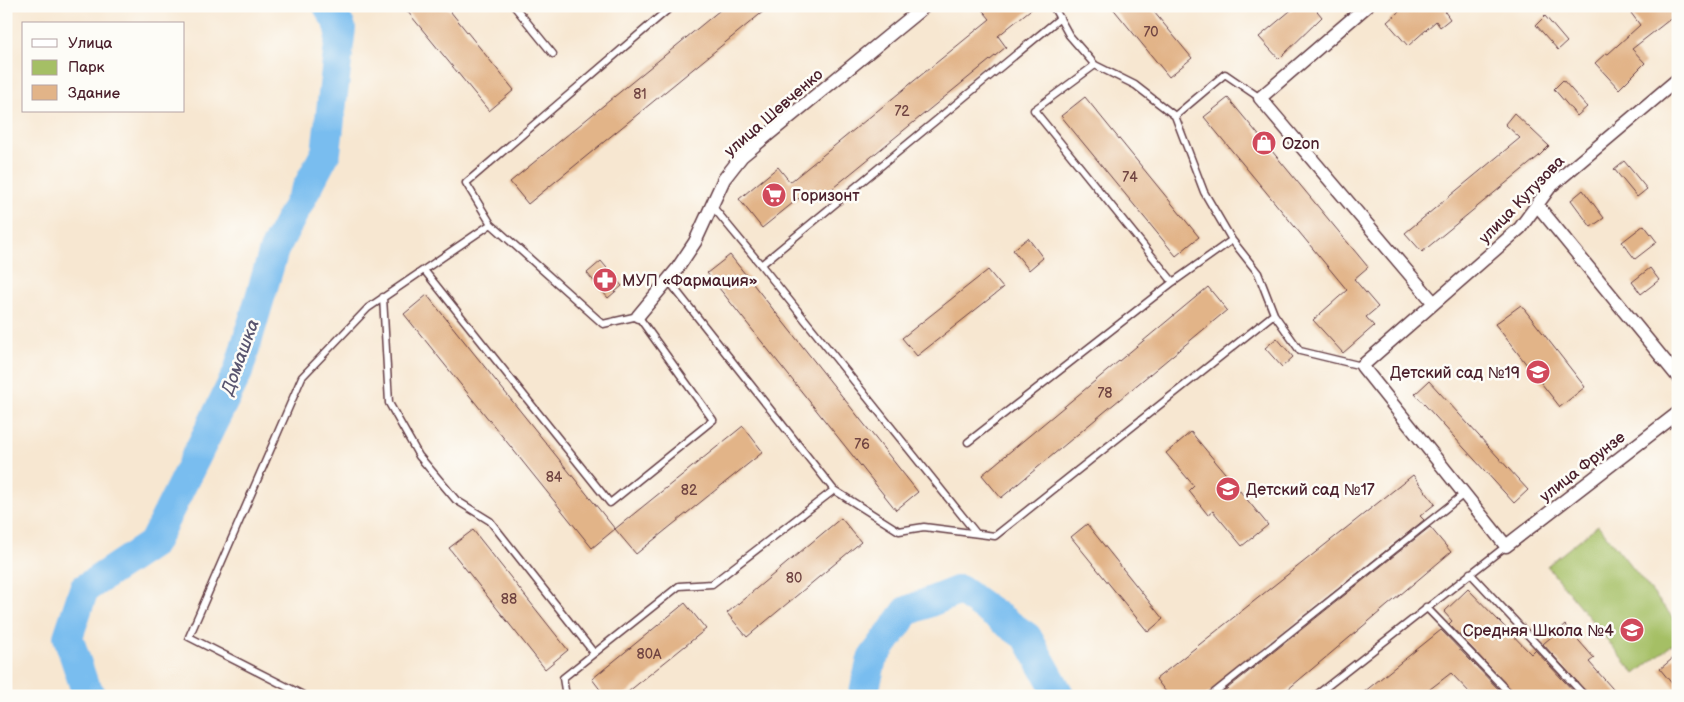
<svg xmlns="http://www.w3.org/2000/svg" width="1684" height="702" viewBox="0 0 1684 702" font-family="'Balsamiq Sans',sans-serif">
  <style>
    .green { fill: #a5bf65; stroke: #786f48 }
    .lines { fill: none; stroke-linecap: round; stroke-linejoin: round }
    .river { stroke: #79bdef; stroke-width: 30 }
    .building { fill: #e2b488 }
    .service-casing { stroke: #643d44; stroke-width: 9 }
    .minor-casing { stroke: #643d44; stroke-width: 15 }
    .service { stroke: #fff; stroke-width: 6 }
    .minor { stroke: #fff; stroke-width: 12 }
    .labels { text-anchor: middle; stroke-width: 5; stroke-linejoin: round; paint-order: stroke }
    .number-label { font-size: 14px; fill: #704442 }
    .street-label { font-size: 16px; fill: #4a1f2b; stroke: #fdfcf7 }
    .poi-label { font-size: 16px; fill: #4a1f2b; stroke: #fdfcf7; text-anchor: start }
    .water-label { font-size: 18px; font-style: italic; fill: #5a5670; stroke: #fdfcf7 }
  </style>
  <rect width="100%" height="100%" fill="#fdfcf7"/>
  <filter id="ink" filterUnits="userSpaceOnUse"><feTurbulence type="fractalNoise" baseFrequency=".02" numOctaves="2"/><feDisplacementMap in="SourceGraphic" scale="10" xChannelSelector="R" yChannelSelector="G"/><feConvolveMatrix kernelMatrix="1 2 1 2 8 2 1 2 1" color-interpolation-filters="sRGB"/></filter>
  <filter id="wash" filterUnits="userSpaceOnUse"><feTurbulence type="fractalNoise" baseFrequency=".0096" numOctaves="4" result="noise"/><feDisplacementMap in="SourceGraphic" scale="20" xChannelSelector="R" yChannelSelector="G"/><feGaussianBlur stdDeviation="1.12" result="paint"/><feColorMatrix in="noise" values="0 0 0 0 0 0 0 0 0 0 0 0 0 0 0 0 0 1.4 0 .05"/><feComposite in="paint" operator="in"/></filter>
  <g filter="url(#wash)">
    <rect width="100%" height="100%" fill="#f7e7d1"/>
    <path class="green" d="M1598,525l80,99v16l-43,34 -88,-108z"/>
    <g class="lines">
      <path class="river" d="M92,696l-8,-11 -16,-48 16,-48 69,-46 85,-171 36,-122 52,-98 15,-124 -13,-22
        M863,696l9,-37 35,-48 53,-21 67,47 33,59"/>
    </g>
    <g id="blocks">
      <path class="building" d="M403,6h43l68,84 -25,21z
        M725,6h45l-242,198 -18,-22z
        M979,6h56l-37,30 8,11 -189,154 -8,-11 -47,38 -23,-29 39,-32 12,15 200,-163z
        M1111,6h38l43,52 -23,19z
        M1296,6h17l9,11 -43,42 -20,-22z
        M1405,6h47l-7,6 5,7 -10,8 -4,-6 -28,25 -21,-24z
        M1640,6h38v7l-46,36 13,14 -26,26 -24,-26 11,-10 2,1 32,-29 -9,-12z
        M1545,16l22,26 -9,8 -22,-25z
        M1563,80l24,27 -10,9 -23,-27z
        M1085,97l114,140 -23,19 -115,-140z
        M1228,98l140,169 -14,12 24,28 -12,10 8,9 -31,27 -30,-33 34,-30 -143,-173z
        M1514,113l35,33 -10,10 -117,96 -17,-19 115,-95 -15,-14z
        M1624,161l23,28 -10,8 -23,-28z
        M1583,190l21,28 -13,9 -20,-27z
        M1644,225l13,17 -22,17 -13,-17z
        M1028,238l15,20 -14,12 -16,-20z
        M730,255l188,237 -22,18 -189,-237z
        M601,261l21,25 -14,12 -21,-25z
        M1650,268l9,12 -18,14 -9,-12z
        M988,270l15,18 -86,68 -15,-18z
        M1208,287l19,23 -226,188 -19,-23z
        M427,295l188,234 -23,19 -188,-234z
        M1521,305l64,82 -25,20 -65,-83z
        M1277,338l16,19 -11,10 -17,-19z
        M1429,381l99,109 -14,13 -99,-109z
        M743,426l20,26 -127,102 -21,-25z
        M1191,432l77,93 -26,21 -29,-35 -5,4 -19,-24 5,-5 -28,-33z
        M1413,475l22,29 -15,12 4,4 -219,176h-36l-13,-17z
        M841,518l20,24 -114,95 -20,-24z
        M1087,524l76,95 -15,13 -77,-95z
        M1430,527l21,25 -171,144h-62z
        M473,530l95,120 -23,19 -96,-121z
        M1468,589l63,65 4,-4 43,46h-61l-68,-72 3,-3 -8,-9z
        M685,603l21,26 -83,67h-18l-13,-17z
        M1565,625l29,33 -5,4 30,34h-29l-47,-52z
        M1441,630l64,66h-32l-22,-23 -30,23h-62z
        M1678,654v37l-18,-22z"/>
    </g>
  </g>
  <g filter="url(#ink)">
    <use href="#blocks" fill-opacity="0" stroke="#643d44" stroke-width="1"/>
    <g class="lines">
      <defs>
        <path id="service" d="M514,6l39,48
          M1053,6l16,29 26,30 40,20 40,31 29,76 28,48 26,33 16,41
          M1175,116l50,-42 35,24
          M713,207l48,58
          M424,270l186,233 103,-83 -75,-104 -35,8 -112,-100 -25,-41 206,-177
          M1173,282l59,-42
          M383,297l6,106 30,53 37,44 34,21 104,132
          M968,442l205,-160 -139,-172 61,-45
          M834,490l65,41 25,-4 71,9 279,-222 26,37 62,15
          M976,533l-215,-268 299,-247
          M1470,573l115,123
          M1426,607l86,89
          M305,696l-116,-59 113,-260 66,-69 123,-84
          M566,696l-3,-18 116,-92 33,-2 122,-94 -166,-210
          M1210,696l254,-202
          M1315,696l191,-150"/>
        <path id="minor" d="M1367,6l-107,92 174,205
          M1678,79l-128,108 -30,41 -158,138 144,180 172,-133
          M1538,206l140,171
          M638,316l39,-47 18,-27 29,-63 18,-23 183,-150"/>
      </defs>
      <use href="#service" class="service-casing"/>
      <use href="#minor" class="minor-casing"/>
      <use href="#service" class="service"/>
      <use href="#minor" class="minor"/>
    </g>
  </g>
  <defs>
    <symbol id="shop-disc" viewBox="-11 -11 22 22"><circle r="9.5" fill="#d1495b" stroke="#fdfcf7"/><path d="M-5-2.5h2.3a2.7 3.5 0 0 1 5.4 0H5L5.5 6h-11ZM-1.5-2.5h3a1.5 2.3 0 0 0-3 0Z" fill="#fff"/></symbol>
    <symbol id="supermarket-disc" viewBox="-11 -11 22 22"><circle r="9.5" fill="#d1495b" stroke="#fdfcf7"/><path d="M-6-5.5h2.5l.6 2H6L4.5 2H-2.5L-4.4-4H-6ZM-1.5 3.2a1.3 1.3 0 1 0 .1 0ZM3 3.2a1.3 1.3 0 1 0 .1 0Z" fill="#fff"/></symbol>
    <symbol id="pharmacy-disc" viewBox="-11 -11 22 22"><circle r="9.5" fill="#d1495b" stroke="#fdfcf7"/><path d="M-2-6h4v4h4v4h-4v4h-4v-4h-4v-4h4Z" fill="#fff"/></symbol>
    <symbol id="school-disc" viewBox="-11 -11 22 22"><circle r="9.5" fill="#d1495b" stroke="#fdfcf7"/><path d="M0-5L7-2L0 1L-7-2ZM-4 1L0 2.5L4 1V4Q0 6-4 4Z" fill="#fff"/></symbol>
  </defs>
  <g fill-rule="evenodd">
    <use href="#shop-disc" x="1250" y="129" width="28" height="28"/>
    <use href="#supermarket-disc" x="760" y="181" width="28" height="28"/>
    <use href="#pharmacy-disc" x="591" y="266" width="28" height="28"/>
    <use href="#school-disc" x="1524" y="358" width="28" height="28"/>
    <use href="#school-disc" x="1214" y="475" width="28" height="28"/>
    <use href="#school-disc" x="1618" y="616" width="28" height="28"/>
  </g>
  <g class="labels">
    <g class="number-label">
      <text x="1151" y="37">70</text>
      <text x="640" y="99">81</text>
      <text x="902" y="116">72</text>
      <text x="1130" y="182">74</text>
      <text x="1105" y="398">78</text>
      <text x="862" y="449">76</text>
      <text x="554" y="482">84</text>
      <text x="689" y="495">82</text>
      <text x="794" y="583">80</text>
      <text x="509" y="604">88</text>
      <text x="649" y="659">80А</text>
    </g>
    <g class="street-label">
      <text transform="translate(773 112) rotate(-41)" y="6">улица Шевченко</text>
      <text transform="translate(1521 199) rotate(-46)" y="6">улица Кутузова</text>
      <text transform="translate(1582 466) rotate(-38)" y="6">улица Фрунзе</text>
    </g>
    <g class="poi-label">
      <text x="1282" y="149">Ozon</text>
      <text x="792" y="201">Горизонт</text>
      <text x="622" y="286">МУП «Фармация»</text>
      <text x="1520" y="378" text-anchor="end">Детский сад №19</text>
      <text x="1246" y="495">Детский сад №17</text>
      <text x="1614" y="636" text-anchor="end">Средняя Школа №4</text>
    </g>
    <g class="water-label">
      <text transform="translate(240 357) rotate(-70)" y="6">Домашка</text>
    </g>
  </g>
  <rect width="1684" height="702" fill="none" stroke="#fdfcf7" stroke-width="25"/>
  <rect x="22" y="22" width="162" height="90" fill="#fdfcf7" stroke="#b5a4a5"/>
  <rect x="32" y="39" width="25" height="8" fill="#ffffff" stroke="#b5a4a5"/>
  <text x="68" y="48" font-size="15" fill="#4a1f2b">Улица</text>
  <rect x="32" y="60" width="25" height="15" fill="#a5bf65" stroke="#b5a4a5"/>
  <text x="68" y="72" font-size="15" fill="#4a1f2b">Парк</text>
  <rect x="32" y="85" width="25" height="15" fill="#e2b488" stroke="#b5a4a5"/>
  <text x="68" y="98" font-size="15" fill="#4a1f2b">Здание</text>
</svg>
